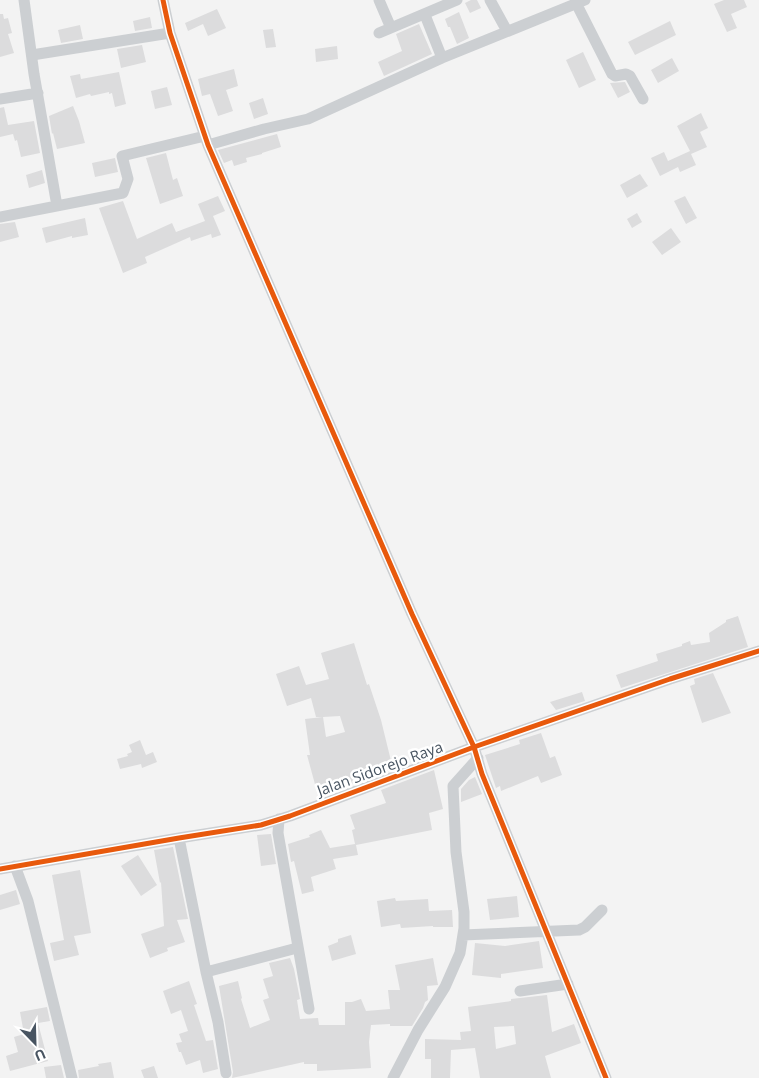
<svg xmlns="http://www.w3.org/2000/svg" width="759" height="1078" viewBox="0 0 759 1078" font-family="'Open Sans',sans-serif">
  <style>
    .building { fill: #dcdcdd; fill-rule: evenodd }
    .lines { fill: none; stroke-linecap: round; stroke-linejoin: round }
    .minor { stroke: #cccfd2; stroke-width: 11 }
    .cycleway-casing { stroke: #fff; stroke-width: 8 }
    .cycleway { stroke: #e8590c; stroke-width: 5 }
    .labels { text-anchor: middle; stroke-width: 5; stroke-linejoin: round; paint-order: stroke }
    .street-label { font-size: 15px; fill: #485461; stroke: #fff }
  </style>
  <rect width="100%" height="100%" fill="#f3f3f3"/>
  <path class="building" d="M471,0h6l4,8 -11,5 -5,-10z
    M724,0h20l3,7 -16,7 6,14 -10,4 -13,-28z
    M217,9l9,19 -18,8 -5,-12 -15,7 -3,-8z
    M459,12l10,26 -12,6 -7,-17h-2l-3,-8z
    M0,14h3l1,5 4,-1 4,15 -4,1 6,19 -14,4z
    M150,17l2,11 -17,3 -2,-10z
    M670,21l6,14 -41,20 -7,-13z
    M419,24l13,30 -48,22 -6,-14 24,-11 -6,-17z
    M80,25l3,14 -22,4 -3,-13z
    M273,29l3,18 -10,1 -3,-18z
    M142,45l4,17 -25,6 -4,-19z
    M337,46l1,13 -22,3 -1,-13z
    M583,52l13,28 -17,8 -13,-28z
    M672,58l7,13 -21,12 -7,-13z
    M234,69l4,17 -12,4 7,21 -15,5 -8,-22 -8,2 -4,-17z
    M119,72l7,32 -11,3 -3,-14 -3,1v-2l-18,4 -1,-2 -14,4 -6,-22 10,-2 1,5z
    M625,82l5,10 -12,6 -8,-15z
    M167,87l5,18 -17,4 -4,-18z
    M263,98l5,16 -14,5 -5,-16z
    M73,106l6,15 6,22 -28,6 -4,-16 -1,1 -3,-18z
    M4,107l4,18 26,-4 6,32 -19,4 -4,-17 -2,1 -2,-7 -13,3v-29z
    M701,113l7,15 -8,4 7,15 -16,7 5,11 -16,7 -2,-5 -18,9 -9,-18 13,-6 4,9 22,-10 -13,-25z
    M277,134l4,13 -19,6v1l-16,4 1,4 -13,4 -2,-6 -8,3 -6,-13z
    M166,153l7,27 4,-2 6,18 -23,8 -14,-46z
    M115,158l3,14 -23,5 -3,-14z
    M42,170l3,13 -16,5 -3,-13z
    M640,174l8,12 -21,12 -7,-13z
    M218,196l7,15 -12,5 8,19 -9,3 -1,-4 -20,7 -1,-4 -45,20 2,6 -24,10 -24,-65 24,-7 14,38 35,-16 4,9 29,-11 -7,-17z
    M685,196l12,22 -11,6 -12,-23z
    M637,213l5,9 -10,6 -5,-9z
    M85,218l3,17 -16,3v-2l-26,7 -4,-15z
    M15,222l4,15 -19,5v-18z
    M671,228l10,14 -19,13 -10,-13z
    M738,616l10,31 -127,41 -5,-13 42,-14 -2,-7 26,-8v-2l8,-3 1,4 19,-3 -1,-9 17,-11v-2z
    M354,643l13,42 2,-1 12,36 12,49 -57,20 -2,-6 -18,5 -9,-33h3l-5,-36 18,-2h-7l-5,-19 -24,8 -11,-32 23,-8 7,19 23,-6 -8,-26zM340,716l5,16 -19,5 -3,-20z
    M713,673l18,40 -29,10 -12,-37 5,-2 -1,-5z
    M582,692l3,9 -29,9 -6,-8z
    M541,733l9,25 5,-2 7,19 -21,8 -3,-7 -37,15 -1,-5 -4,2 -11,-33 35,-11 -1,-4z
    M140,740l6,15 7,-3 4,10 -15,6 -1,-4 -21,5 -3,-10 11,-3 -1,-2 5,-2 -3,-7z
    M434,770l9,39 -14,4 3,17 -76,15 2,10 -25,4 3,10 -25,8 3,14 -12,3 -8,-33 -3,1 -3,-18 22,-7 -1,-2 12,-5 9,18 25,-4 -3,-14 3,-1 -5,-14 36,-12 -5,-13z
    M475,777l7,17 -21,8v-13l8,-9z
    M271,834l5,30 -15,2 -4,-31z
    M173,847l15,72 -11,1 8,22 -18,6 1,3 -18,7 -9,-24 23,-8 -3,-44 -1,1 -6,-33z
    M138,855l19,30 -16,11 -20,-30z
    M80,870l11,63 -17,3 5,19 -25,6 -4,-18 14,-3 -12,-65z
    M16,890l4,14 -20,6v-15z
    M517,896l2,21 -29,3 -3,-21z
    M395,898l1,3 32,-2 1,12 23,-1 1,17h-20v-1l-32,2 -1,-4 -19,3 -4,-26z
    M351,935l5,19 -24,7 -4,-15 10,-4v-3z
    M539,941l4,27 -42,6v4l-29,-3 3,-32 30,3z
    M290,958l4,11 6,30 -3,1 3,19 18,-1 1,7h26v-23h7l9,-3 5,12 24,-2 -2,-19h12l-5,-25 38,-7 5,27 -11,1 1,14 -3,2 -2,6 -11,18h-22v-2l-19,1 -2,17 2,26 -54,3v-7h-13v-2l-72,16 1,-6 -14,-86 19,-5 4,17 -1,1 9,29 20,-8 -7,-20 6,-2 -6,-19 10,-3 -4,-13z
    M189,981l8,23 -3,1 12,36 7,-1 5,29 -15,4 -3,-13 -14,5 -5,-13h-2l-3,-9 6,-1 -3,-8 9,-3 -7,-21 -10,4 -8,-23z
    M547,995l5,37 22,-8 7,19 -36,13 6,22h-71l-5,-30 -24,2 -1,28h-19v-19h-6v-20l36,1 -1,-8 11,-1 -3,-24 43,-6v-2zM514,1026l2,18 -20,5 -2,-22z
    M47,1007l3,14 -12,2 10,38 -38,10 -4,-15 12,-4 -4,-15 10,-3 -4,-22z
    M111,1062l3,16h-35l-1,-8 21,-4 -1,-2z
    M61,1065l3,13h-18l-2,-11z
    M154,1066l4,12h-14l-3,-8z"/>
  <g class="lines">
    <path class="minor" d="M24,0l10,74 23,132
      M163,0l7,33 38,112 204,469 62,133 8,27 124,304
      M379,0l12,28
      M490,0l17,31
      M576,3l36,71 3,2 11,-2 4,2 13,23
      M425,15l17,43
      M379,33l78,-33
      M32,55l138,-22
      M0,99l38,-6
      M208,145l56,-16 44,-10 134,-61 143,-58
      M0,217l123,-24 5,-14 -6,-23 83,-20
      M279,819l-1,14 31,176
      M179,838l27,134 12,50 8,51
      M15,866l13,35 44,177
      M0,869l179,-31 82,-13 29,-9 184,-69 196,-68 89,-28
      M463,935l116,-5 6,-3 17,-17
      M206,972l91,-24
      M520,991l48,-7
      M393,1078l25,-48 27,-43 15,-34 4,-25v-16l-8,-60 -3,-66 25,-28"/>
    <defs>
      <path id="cycleway" d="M163,0l7,33 38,112 204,469 62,133 8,27 124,304
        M0,869l179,-31 82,-13 29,-9 184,-69 196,-68 89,-28"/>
    </defs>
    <use href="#cycleway" class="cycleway-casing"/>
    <use href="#cycleway" class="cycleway"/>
  </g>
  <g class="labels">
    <g class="street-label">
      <text transform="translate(380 769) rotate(-20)" y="5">Jalan Sidorejo Raya</text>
    </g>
  </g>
  <g transform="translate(35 1043) rotate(157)" stroke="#ffffff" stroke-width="4" paint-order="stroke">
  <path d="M0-4L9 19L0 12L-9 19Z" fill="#485461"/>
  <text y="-8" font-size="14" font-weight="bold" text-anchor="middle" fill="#485461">U</text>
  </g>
</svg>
